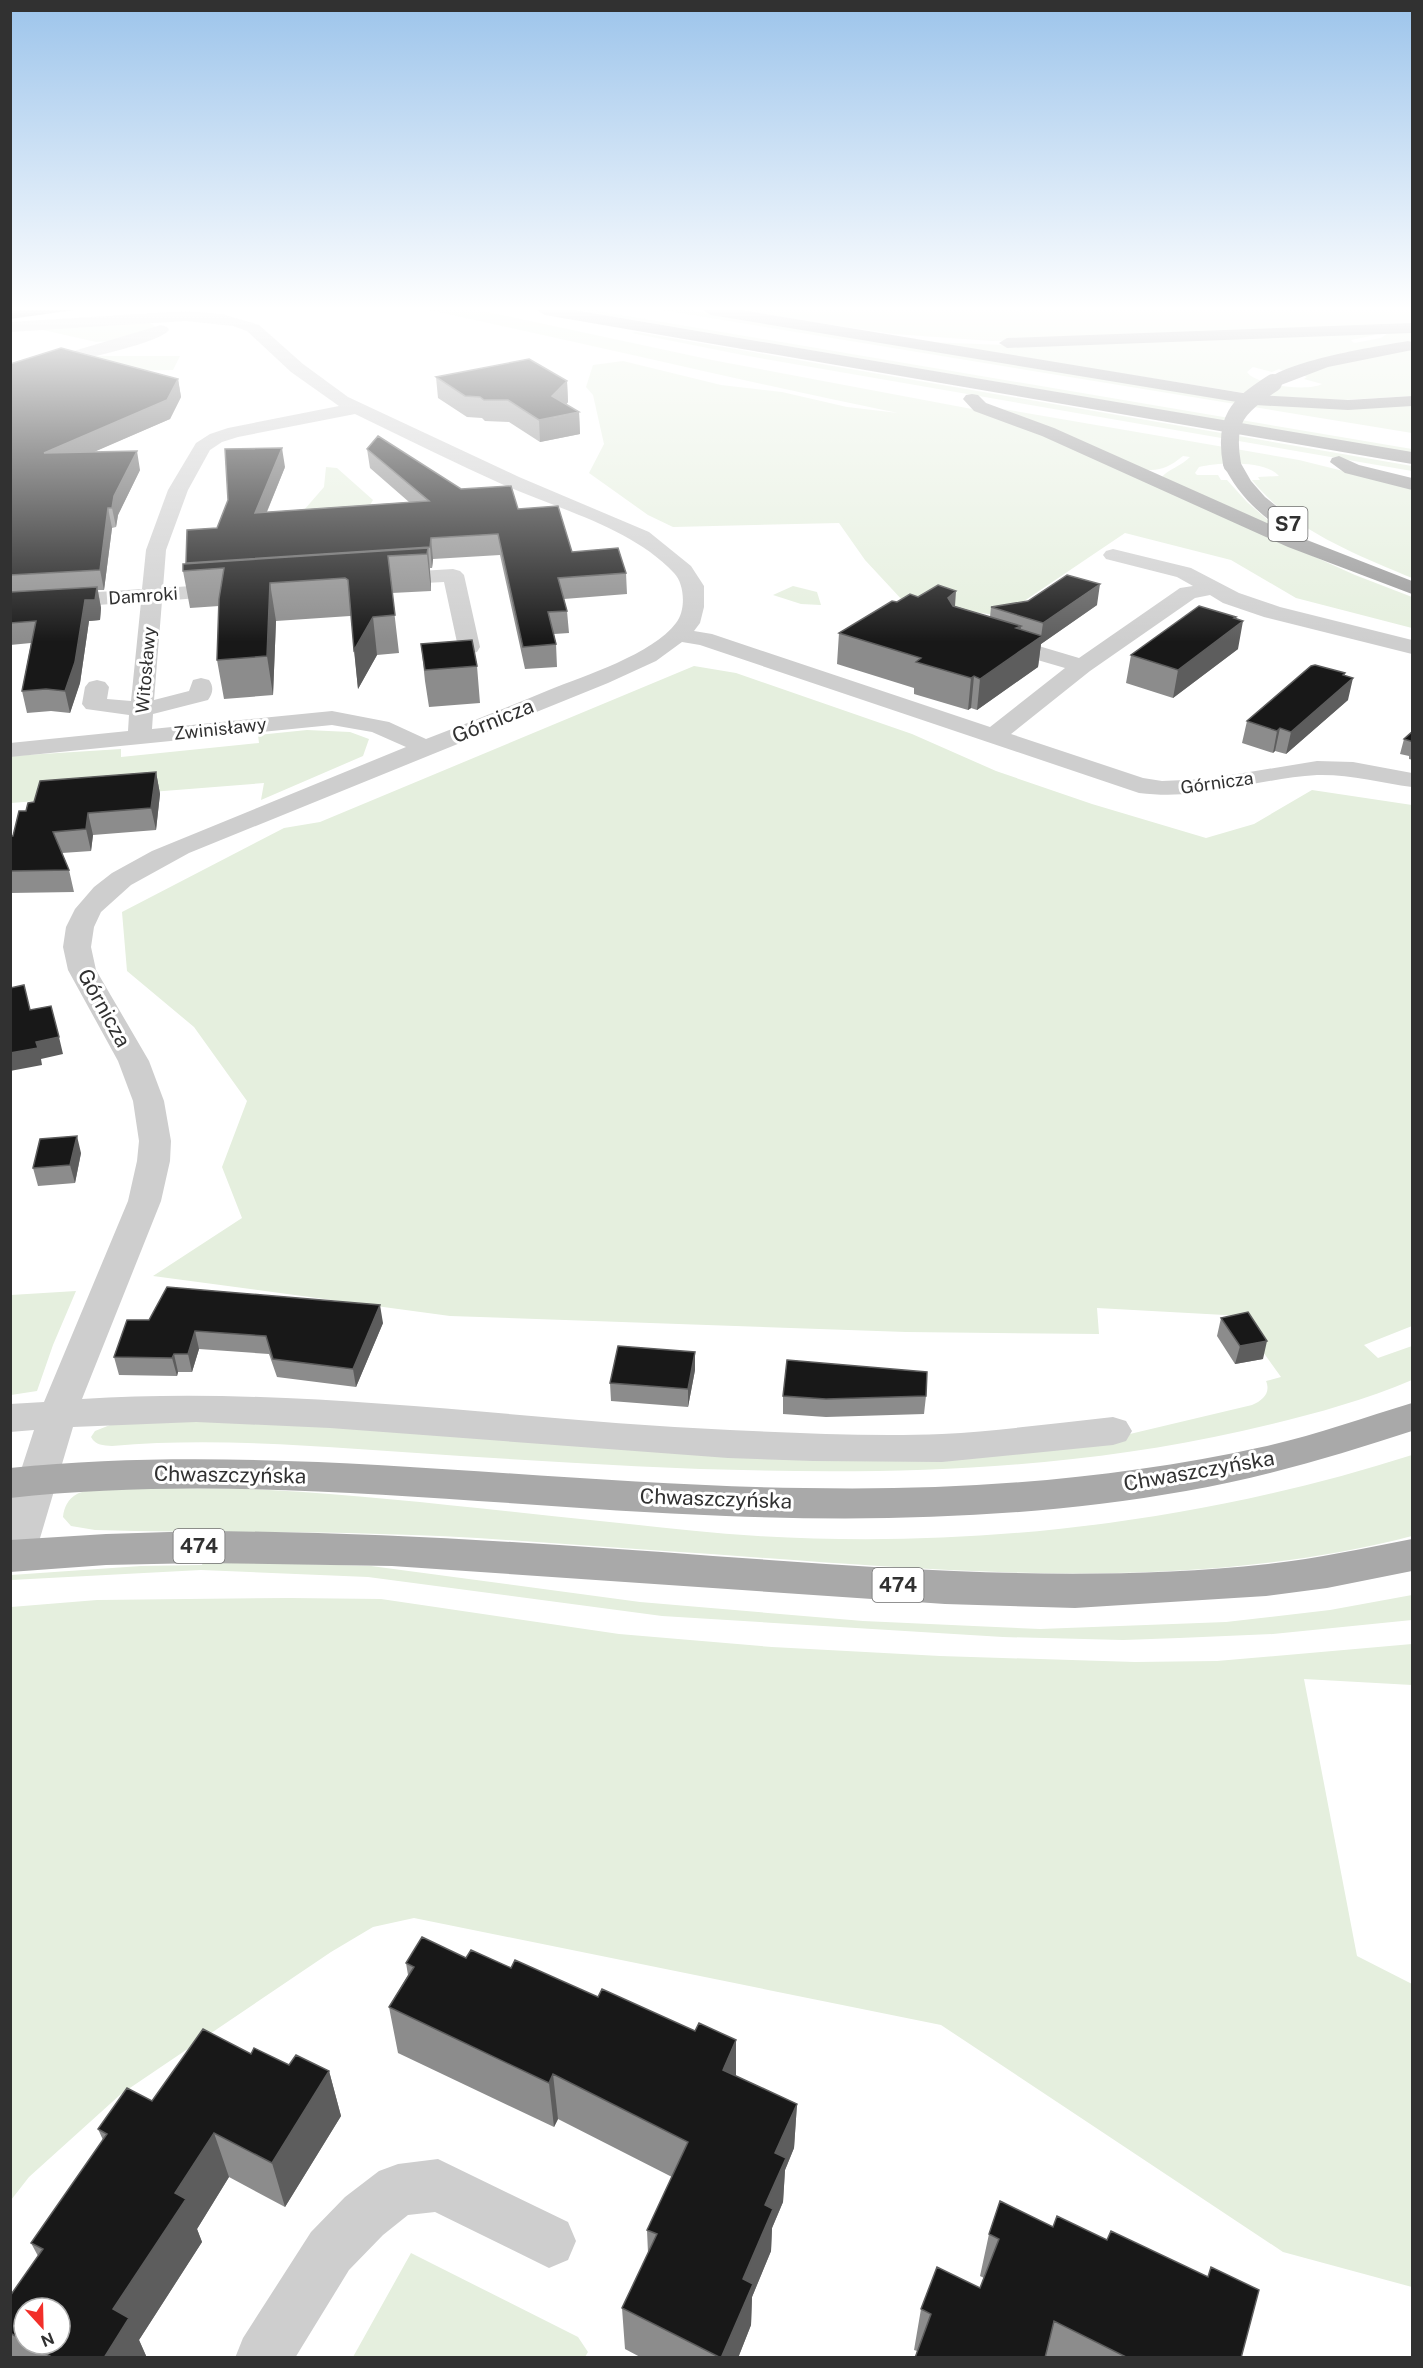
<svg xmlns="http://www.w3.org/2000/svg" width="1423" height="2368" viewBox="0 0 1423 2368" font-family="'Public Sans',sans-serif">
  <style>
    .green { fill: #e5efde }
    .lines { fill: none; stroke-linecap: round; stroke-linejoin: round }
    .minor { fill: #cecece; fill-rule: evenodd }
    .major { fill: #a9a9a9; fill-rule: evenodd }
    .highway { fill: #989898; fill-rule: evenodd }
    .highway-bridge { stroke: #989898; stroke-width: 18 }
    .wall { fill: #8c8c8c; fill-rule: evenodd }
    .shaded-wall { fill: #5d5d5d }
    .building { fill: #181818; stroke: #5d5d5d; stroke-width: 1.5 }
    .labels { text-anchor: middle; stroke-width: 6; stroke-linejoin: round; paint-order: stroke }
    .far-street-label { font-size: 18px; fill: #313131; stroke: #fff }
    .shield { fill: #fff; stroke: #6f6f6f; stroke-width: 1.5 }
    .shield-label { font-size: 20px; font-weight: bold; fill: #313131 }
    .street-label { font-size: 21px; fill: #313131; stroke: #fff }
  </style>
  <rect width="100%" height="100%" fill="#fff"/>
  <path class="green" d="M428,310h51l233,50 260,49 67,24 316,142 57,22v31l-116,-30 -65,-38 -106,-27 -123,83 -98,-14 -39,-42 -26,-37 -166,4 -25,-12 -59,-42 15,-29 -11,-49 -7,-8 7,-22 30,-4 98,24 61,7 65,15 51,6c-157,-32 -313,-70 -470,-103z
    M576,310h16l820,139v4z
    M661,310h28l575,94 118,3 30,-2v28z
    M732,310h680v15l-322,14 -98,2 -98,-7z
    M147,322l8,4 -1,3 -41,12 -17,1 -57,-13z
    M1412,330v12l-69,11 -60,18 -4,-2 -7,3 -19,-5 -6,5c8,13 61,20 75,12l-18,-5 3,-2 -5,-2 38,-12 72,-14v47l-69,4 -80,-4 -337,-54 105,4 340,-13 4,2 -24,5 3,3 27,-5 10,-7z
    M636,332l776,134v5l-664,-115 -116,-23z
    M88,356h92l-7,14 -141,2z
    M1003,409l296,51 113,28v90c-57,-24 -120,-48 -160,-98h8l-2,-3 21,-1c-13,-16 -61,-14 -80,-9l-4,6 2,2h21l3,5h6l20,22 31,27 -116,-52c5,-7 21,-12 28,-20l-7,-1c-15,12 -24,16 -43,13z
    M326,467l11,1 36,32 -3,5 -66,5 20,-23z
    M793,586l24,6 4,13 -20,-1 -28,-9z
    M694,666l42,7 176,61 84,37 96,33 114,34 48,-14 58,-34 100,15v521l-48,19 14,13 34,-12v34c-54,23 -113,38 -170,51 -258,58 -520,41 -781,25 -115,-7 -234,-20 -349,-10 -9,-1 -16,0 -21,-9l4,-6 15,-6 71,-5 216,10 716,8 139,-33c11,-5 19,-12 14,-24l15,-4 -33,-46 -5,-15 -146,-8 2,26 -193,-2 -456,-16 -297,-40 89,-58 -20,-51 25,-66 -53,-74 -67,-56 -5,-59 162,-84 36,-6z
    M307,730l43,2 19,7 -6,17 -102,44 3,-17 -253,20v-47l110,-7v8l138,-14 -1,-8z
    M76,1291l-23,54 -16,46 -26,4v-100z
    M1412,1455v81c-244,63 -499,31 -747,15 -94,-6 -190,-15 -285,-17 -95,-3 -190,-1 -285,-4l-24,-4 -8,-9c1,-10 5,-18 14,-23 17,-9 68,-6 89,-6 34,1 69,0 103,2 111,6 221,20 331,31 52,5 105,12 158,15 221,13 444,-14 654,-81z
    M203,1561l168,5 269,36 223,19 177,8 186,-7 104,-12 82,-15v25l-139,14 -94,4 -56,2 -120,-3 -341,-21 -294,-39 -167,-7 -190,10v-5l130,-9 61,-1z
    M290,1598l91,1 238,35 153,13 168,9 195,6 82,-1 195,-17v41l-108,-6 53,277 55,28v303l-129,-35 -342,-227 -527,-107 -41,9 -42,25 -210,142 -92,83 -18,23v-593l86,-7z
    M411,2253l167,84 10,15 -3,5h-232z"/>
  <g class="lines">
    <path class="minor" d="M186,311l36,3 37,11 44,39 45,33 171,80 130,55 42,34 13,20v21l-4,16 -6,8 18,3 278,93 75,-59 -75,-22 -3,-5 3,-5 8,-2 81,24 101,-70 13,-2 -16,-9 -71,-18 -3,-4 3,-4 7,-2 78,19 48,25 41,14 132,33v14l-148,-37 -41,-14 -13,-8 -15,3 -105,73 -79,63 132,44 19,3 45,-2 110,-18 36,1 59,11v14c-31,-4 -63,-13 -95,-12 -63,4 -113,26 -178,18l-439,-148 -18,-3 -26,19 -48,22 -419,170 -58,32 -30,27 -7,15 -3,20 5,23 53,91 15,40 7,40 -1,20 -9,40 -79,198c216,-14 432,21 648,31 69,3 143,7 212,4 57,-3 114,-11 171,-17l13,4 6,10 -6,10 -13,4 -171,17 -129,-1 -85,-3 -398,-30 -134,-6 -123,5 -38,128 -6,11 -14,5 -5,-2v-65l24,-74 -24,2v-28l34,-2 84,-201 9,-40 2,-20 -6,-40 -15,-40 -50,-91 -5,-23 3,-20 9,-18 19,-22 18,-14 40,-22 254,-104 -34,-15 -40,-7 -322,32v-14l118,-12 1,-16 -43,-6 -4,-5 3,-17 4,-5 8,-2 8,2 4,5 -2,12 24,2 10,-99 -131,9v-13l132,-9 4,-39 22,-60 28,-47 14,-9 18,-6 111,-22 -48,-34 -44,-41 -14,-5 -47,-5 -176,11v-10zM355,414c50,24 100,49 151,72 55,24 126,42 168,87 11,11 12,38 2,50 -23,31 -92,53 -127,67 -41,17 -82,33 -123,49l-37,-17 -57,-11 -180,18 1,-15 55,-14c5,-7 6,-13 1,-20l-8,-2 -8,2 -4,11 -35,9 8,-99 71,-6 8,-1 3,-5 -3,-5 -8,-1 -70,5 3,-38 22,-60 22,-40 12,-8 16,-5z
      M161,325l6,2 2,3c-10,14 -97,31 -119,37 -13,4 -26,11 -40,14v-11z
      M453,569l7,2 4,4 16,72 -3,5 -8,2 -8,-2 -3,-5 -14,-65 -58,3 -7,-2 -4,-4 4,-4 7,-2z
      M438,2159l130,63 8,19 -8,19 -19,8 -114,-56 -27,3 -25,20 -34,35 -54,88h-60l8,-20 68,-106 34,-35 34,-26 19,-7z"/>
    <path class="major" d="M1412,1403v28c-74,24 -149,47 -226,60 -151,27 -306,31 -460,25 -238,-9 -477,-44 -716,-18v-30c265,-27 529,17 794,20 154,3 308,-8 458,-41 51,-11 100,-29 150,-44z
      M201,1531c171,1 341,12 512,25 185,13 369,28 555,8 48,-5 96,-16 144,-25v32l-85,17 -61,8 -191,12 -130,-4 -553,-38 -191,-3 -95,2 -96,7v-32l96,-6z"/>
    <path class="highway" d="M537,310h37l838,142v12l-867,-149z
      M703,310h38l514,85 93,5 64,-4v10l-64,4 -93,-5 -544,-90z
      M1412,323v10l-405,15 -8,-5 8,-5z
      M1408,341l4,1v8l-84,17 -55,21 -6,-1 -3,-4c17,-22 115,-37 144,-42z
      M972,394l6,1 8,8 68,25 231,103c-27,-17 -48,-38 -62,-67l2,-4h14l12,21 14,16 39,31 -3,4 -12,1 123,48v13l-124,-47 -246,-111 -68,-25 -11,-12 3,-4z
      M1339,456l20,9 53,13v12l-67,-17 -15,-11 2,-4z"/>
    <path class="highway-bridge" d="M1232,464c-8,-44 5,-58 41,-81"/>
  </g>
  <path class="wall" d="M10,364l168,15 3,18 -11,22 -77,33 47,18 -22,45 -2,12 -4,1 -8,62h-6l3,18 -1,12 -11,1 -9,62 -10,30 -19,-2 -24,2 -5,-22 9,-48 -21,2z
    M436,377l131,4 1,21 -2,3 13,7 1,22 -40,8 -31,-20 -24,-1 -3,-3 -15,-1 -29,-19z
    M367,449l94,40 57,20 54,43 54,21 1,21 -63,5 3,12 2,22 -15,1 2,10 1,23 -32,2 -25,-114 -67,4 -1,9h-2l1,23 -39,2 7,60 -22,2 -19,34 -7,-73h-1l-74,5 -3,74 -49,4 -7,-39 2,-54 -29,2 -7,-37 4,-7v-34l30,-2 68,-61 -18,45 142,-10 -39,-34z
    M897,602l58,4 35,11 1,-10 106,-2 -56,39 -3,23 -61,43 -6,-2 -3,2 -54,-16v-6l-77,-24 2,-31z
    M1236,619l2,30 -65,49 -47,-15 5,-28z
    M421,644l56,22 3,37 -51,4 -4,-26z
    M1345,676l3,24 -62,54 -11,-3 -2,2 -31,-10 5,-22z
    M1413,731v29l-4,-1v-3l-9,-2 4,-15z
    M156,772l4,22 -4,36 -63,5 -2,16 -29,2 7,17 5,22 -64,1v-57h3l13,-25 8,-9z
    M81,1153l-6,30 -37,3 -5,-18z
    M1221,1318l42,41 -28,5 -18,-28z
    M127,1320l256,3 -27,64 -79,-10 -8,-23 -70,-5 -7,23h-14l-1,4 -58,-1 -5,-18z
    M695,1352v18l-7,37 -77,-6 -1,-18z
    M783,1396h143l-2,18 -98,3 -43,-3z
    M466,1958l270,118 61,28 -3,44 -9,22 -2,32 -11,26 -1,23 -19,46 -1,28 -13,33h-96l-17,-9 -3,-41 26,-55 -1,-23 25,-53 -114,-58 -4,8 -156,-74 -9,-46 19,-32 -2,-12z
    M251,2054l38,11 40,6 12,45 -56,91 -56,-30 -32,52 5,13 -63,98 8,18h-135l-2,-4v-58l28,-40 -7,-13 72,-103 -5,-11 54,-28zM24,2308l36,36h-36z
    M1053,2227l54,13 101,37 3,-10 30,91h-326l2,-7 -3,-1 7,-41 59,-21 4,-10 -4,-2 9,-42z"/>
  <path class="shaded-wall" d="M10,310h64l-64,9z
    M178,379l3,18 -11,22 -122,53 -4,-19z
    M567,381l1,21 -15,16 26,-6 1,22 -40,8 -1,-22 13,-24z
    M282,448l3,19 -27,66 -3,-20z
    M137,451l3,19 -22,45 -2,12 -4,-19 2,-12z
    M108,508l4,20 -8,62 -4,-20z
    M431,538l2,21 -1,9 -2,-21z
    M428,548l3,37v6l-4,-37z
    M270,583l6,38 -3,74 -6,-39z
    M1100,584l-3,21 -56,39 -3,23 -61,43 3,-31 36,-51 5,-2 -3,27 23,-16 2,-14z
    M97,587l4,21 -1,12 -11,1 -9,62 -10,30 -5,-22 20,-91z
    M956,591l-2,30 -6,-23z
    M373,617l4,38 -19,34 -4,-39z
    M1236,617l-2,11 9,-7 -5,28 -65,49 5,-28z
    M1345,673l-3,14 11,-9 -5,22 -62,54 5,-22z
    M974,676l-3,32 -3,2 3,-32z
    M1280,728l-5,23 -2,2 4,-22z
    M156,772l4,22 -4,36 -5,-22z
    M88,813l5,22 -2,16 -5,-22z
    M59,1037l4,17 -22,5 1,6 -32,6v-18l26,-11z
    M77,1136l4,17 -6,30 -5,-18z
    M380,1305l3,18 -27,64 -3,-18z
    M195,1331l4,18 -7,23 -4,-18z
    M1267,1341l-4,18 -28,5 5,-18z
    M695,1352v18l-7,37v-18z
    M174,1354l4,18 -1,4 -5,-18z
    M736,2040v45l-13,-15z
    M329,2071l12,45 -56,91 -13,-44z
    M553,2074l5,45 -4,8 -5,-44z
    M797,2104l-3,44 -9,22 -2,32 -11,26 -1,23 -19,46 -1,28 -13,33h-17l22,-79 32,-126z
    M214,2133l15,44 -32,52 5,13 -63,98 8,18h-43l9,-49 62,-116z"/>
  <path class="building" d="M61,348l117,31 -11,21 -123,53 93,-2 -23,45 -2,12h-4l-8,62 -90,5v-211z
    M529,359l38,22 -15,15 27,16 -40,8 -31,-20h-24l-4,-3 -15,-1 -29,-19z
    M378,436l83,53 50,-3 7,23 40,-3 14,46 46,-4 8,25 -68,5 9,33 -19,1 8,32 -33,3 -25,-113 -67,4 -1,9 -244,16 1,-33 30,-2 11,-28 -3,-51 57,-1 -27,65 174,-12 -62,-52z
    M428,548l-1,6 -39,2 7,59 -22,2 -19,33 -6,-70 -3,-2 -75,5 -3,73 -50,4 2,-61 5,-31 -41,3v-7z
    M1067,575l33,9 -57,39 -52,-16 37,-6z
    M938,585l18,6 -8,7 5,8 68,20 -5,2 26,8 -62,43 -6,-3 -3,2 -55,-16 5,-4 -82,-25 53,-32 5,1 13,-8 8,3z
    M97,587l-2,13h-10l-10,62 -10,29 -19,-2 -24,2 14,-70 -26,2v-31z
    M1199,606l37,11 -2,1 9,3 -65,49 -47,-15z
    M472,640l5,26 -52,4 -4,-26z
    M1315,665l30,8 -2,2 10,3 -62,54 -11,-4 -3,3 -30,-10 64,-55z
    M1413,731v11l-9,-3z
    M156,772l-5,36 -63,5 -2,16 -33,3 16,38 -59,1v-35h3l6,-25h7l2,-8 6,-1 6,-21z
    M24,985l6,25 21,-4 8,31 -23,5 2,6 -28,5v-65z
    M77,1136l-7,29 -37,3 7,-29z
    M167,1287l213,18 -27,64 -80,-10 -7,-23 -71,-5 -7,23h-14l-2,4 -58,-1 13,-37h22z
    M1248,1312l19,29 -27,5 -19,-28z
    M618,1346l77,6 -7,37 -78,-6z
    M787,1360l140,12 -1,24 -100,3 -43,-3z
    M422,1937l44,21 5,-8 40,18 4,-8 83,37 4,-8 93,42 4,-8 37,17 -13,30 74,34 -22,49 11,5 -21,47 8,4 -30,70 10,5 -32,74 -99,-50 35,-74 -10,-4 41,-88 -135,-68 -4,9 -160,-76 25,-40 -8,-4z
    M203,2029l48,25 3,-6 35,17 7,-10 33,16 -57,92 -58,-30 -39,60 11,6 -73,110 16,9 -25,40h-51l-23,-14h30v-36h-36v33l-14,-8v-37l33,-47 -12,-6 76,-109 -9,-5 29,-41 25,13z
    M1000,2201l53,26 4,-11 50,24 4,-9 97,46 3,-10 48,23 -18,68h-113l-74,-37 -9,37h-130l16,-44 -10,-5 16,-42 43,21 19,-49 -10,-5z"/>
  <linearGradient id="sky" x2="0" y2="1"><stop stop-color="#9cc4eb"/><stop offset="0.48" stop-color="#fff"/><stop offset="1" stop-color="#fff" stop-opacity="0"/></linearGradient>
  <rect width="1423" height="642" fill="url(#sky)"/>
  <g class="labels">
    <g class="far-street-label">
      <text transform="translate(143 596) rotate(-4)" y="6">Damroki</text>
      <text transform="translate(146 670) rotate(-85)" y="6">Witosławy</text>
      <text transform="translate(220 729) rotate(-6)" y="6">Zwinisławy</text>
      <text transform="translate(1217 783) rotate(-8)" y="6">Górnicza</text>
    </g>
    <g class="shield">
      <rect x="1268.5" y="507" width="39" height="34" rx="4.5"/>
      <rect x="173.5" y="1529" width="51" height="34" rx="4.5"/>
      <rect x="872.5" y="1568" width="51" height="34" rx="4.5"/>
    </g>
    <g class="shield-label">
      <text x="1288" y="531">S7</text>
      <text x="199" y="1553">474</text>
      <text x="898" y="1592">474</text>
    </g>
    <g class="street-label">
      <text transform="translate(493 721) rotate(-22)" y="7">Górnicza</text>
      <text transform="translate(104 1008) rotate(61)" y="7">Górnicza</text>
      <text transform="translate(1199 1471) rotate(-10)" y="7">Chwaszczyńska</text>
      <text transform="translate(230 1475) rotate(1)" y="7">Chwaszczyńska</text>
      <text transform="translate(716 1499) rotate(2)" y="7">Chwaszczyńska</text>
    </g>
  </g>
  <rect width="1423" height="2368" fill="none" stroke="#313131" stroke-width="24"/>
  <g transform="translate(42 2326) rotate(158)"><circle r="28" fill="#ffffff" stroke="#adadad" stroke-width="1.5"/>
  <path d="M0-4.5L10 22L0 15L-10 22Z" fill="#f22f29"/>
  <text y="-9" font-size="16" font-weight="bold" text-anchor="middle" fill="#313131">N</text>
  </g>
</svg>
